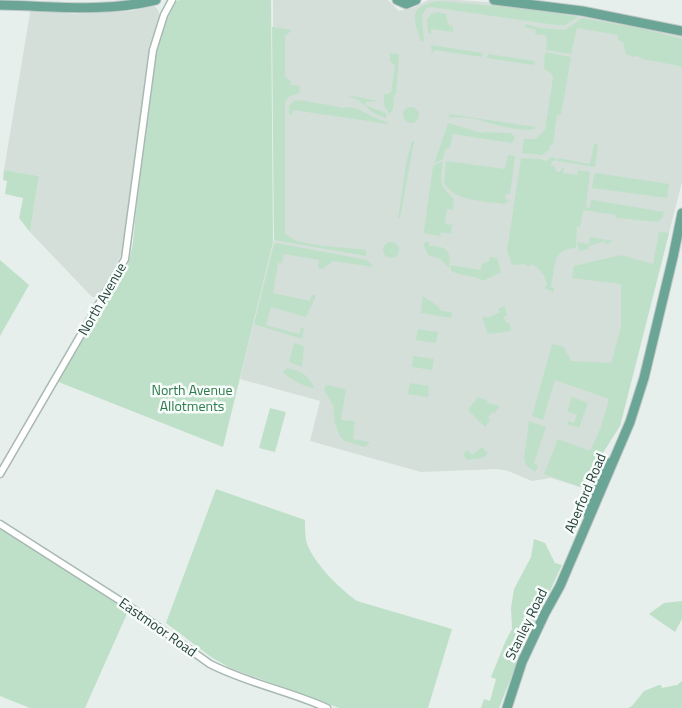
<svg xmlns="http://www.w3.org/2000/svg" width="682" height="708" viewBox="0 0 682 708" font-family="'Titillium Web',sans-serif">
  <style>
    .built { fill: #d4dfda }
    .green { fill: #bfe0c8 }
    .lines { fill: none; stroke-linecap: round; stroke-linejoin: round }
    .tertiary-casing { stroke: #a8b8b2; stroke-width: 9 }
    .primary-casing { stroke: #c2cac8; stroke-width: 11 }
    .tertiary { stroke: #fff; stroke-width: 6 }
    .primary { stroke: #6aa596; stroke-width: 9 }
    .labels { text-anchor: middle; stroke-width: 5; stroke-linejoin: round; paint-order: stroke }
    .street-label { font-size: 14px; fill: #24423a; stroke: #f7fbf9 }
    .park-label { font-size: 14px; fill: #2d7a4b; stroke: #f7fbf9 }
  </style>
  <rect width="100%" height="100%" fill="#e6efeb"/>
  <path class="built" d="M273,0h115l11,11 16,-4 13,-7h30l49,4 25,3 150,29v146l-62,244 -13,16 -17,39 -4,4 -6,2 -29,-9 -19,3 -24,-10 -11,-2 -76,3 -111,-31 10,-40 -80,-22 34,-139z
    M152,5l5,3 3,8 -10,33 -26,199 -17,37 -11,12h-4l-62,-65 9,-56 -35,-6 27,-163 42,7 58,-3z"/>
  <path class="green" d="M180,0h91l2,243 -50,204 -167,-66 71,-115c8,-19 7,-43 10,-64 7,-54 14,-107 21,-160l5,-21 10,-19z
    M439,1l98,9 41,7 -13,8h-9l-126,-18 -3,1 -5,7 2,27 -3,-1c-9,-25 -12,-35 18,-40z
    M437,12l9,2 2,10 5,3v5l-22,-3v5l-3,-1 -1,-14 4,-5z
    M582,18l62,11 38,10v29l-2,-2 -38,-7 -2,-2 -5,-1 -2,1 -7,-3 -3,-12 -5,-2v-5l-41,-7 -6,26 -25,-4 1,-11 -2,-4 -10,-1 1,-4 -11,-3v-3l16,4 24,2z
    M272,27l20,3 -7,6v41l6,4 -1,4 10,1 -1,7 -11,4 -3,6v130c10,14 63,14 81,17v6l-92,-16z
    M431,45l52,8 -1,4 -48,-7 -2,4z
    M545,52l26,5 -10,58h-4l-4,30h-3l-1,5 -7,5 -20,-2 2,-14h12l9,-9 8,-52 -1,-4 -8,-5z
    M390,53l8,1 1,2 -3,38 -2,1 -1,15 -4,4 -5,-9v-11h4l3,-2 4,-26 -5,-5z
    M488,54l47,7 -1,4 -47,-7z
    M346,95l32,6 -12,1 -1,3 21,8 1,5c-14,-2 -19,-11 -29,-18 -3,-2 -9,-3 -12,-5z
    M298,100l37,6 8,2c16,-4 29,12 45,14v2l-95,-14 -1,5h-3c0,-7 0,-14 9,-15z
    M403 115a8 8 0 1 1 16 0a8 8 0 1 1-16 0Z
    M449,114l86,13v2c-15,3 -43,-5 -59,-10 -8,-2 -18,-1 -27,-2z
    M448,123l34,10 3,-1 26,1 4,5 -3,5 -59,-9 -3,13 -5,3 -2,9 -9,5z
    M412,141h2l-14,77h-2l9,-59z
    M594,144h3l1,2 -3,21 -38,-6 1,-3 32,6z
    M508,155l7,1 -5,38h-4l-1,4 4,3 -4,3c-20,-3 -50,-2 -61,-21l2,-22 59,8z
    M551,157l5,1 -1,3h-3l-1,4 4,2 1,4 4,1 2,-4h2l-1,5 14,2 1,-5 12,2 -4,35 4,1 1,-8h2l71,12 -2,6 -4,4 -40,-4h-2v-3l-33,-5 -3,17h-3l-1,21c-20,1 -21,11 -23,28 -1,5 -2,6 -2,11l3,1 -1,4 -9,-4 3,-3c-2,-10 -7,-16 -15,-21l-3,3 -5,-3 -12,1 -5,-14 14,-93 21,1v1l5,1z
    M443,161c-3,20 -4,24 11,38l-1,11 -6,-1 -2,15 5,1 1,-3 1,2 -1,10 -10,-2 -1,4 -16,-3v-2l9,-65z
    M4,170l35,6 -9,56 -11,-14 4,-20 -18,-4 2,-13 -4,-1z
    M596,173l73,11 -2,14 -75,-10 2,-13z
    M659,232l10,1 -49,193 -19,30 -11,25 -4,4 -6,2 -36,-13 14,-35 32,12 11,-24 8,-28 -54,-19 -12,40 -11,-4 20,-72 12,3 7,14 40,2 10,-36v-43l-49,-6 2,-12 47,-11 32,9z
    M590,237l23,4 -7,4 -1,-4 -16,5 -1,3 -9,2 -2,-9 12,2z
    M383 250a8 8 0 1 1 16 0a8 8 0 1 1-16 0Z
    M429,242v4c19,0 22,5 20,22l-9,-9 -12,-4 -5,-12z
    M277,243l90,17 7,7 -41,-6 -10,8 -5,-1 1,-8 -35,-6 -2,9h-4l-5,30 37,8 2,-6h3v3l-9,19 -35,-10 -5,18 33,9 2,-6h3l-2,11 -48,-15 20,-80z
    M490,257l7,1 4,14 -18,9c-10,-7 -23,-4 -33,-11l1,-5 30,5 1,-6 7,-3z
    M0,260l29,25 -29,51z
    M423,296l15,10 3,5 11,1 -1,6 -30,-5z
    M505,306l2,10 -3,1 2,6 3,-1 2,9 -23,3 -6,-16 4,-2 1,2 13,-6 -2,-3z
    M418,329l20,3 -2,11 -20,-3z
    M294,343l10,3 -2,21 -13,-5z
    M413,356l21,3 -2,11 -20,-3z
    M287,368c14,3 22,7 27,20 -8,0 -26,-10 -31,-16z
    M410,383l19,3 -1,11 -20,-3z
    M326,385l20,4 -5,31 14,1 -2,18 17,3 -5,5 -20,-6 -5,-4 -5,-13 -2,-19 -9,-15z
    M478,397l10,4 -1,2 13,3 -6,8 -2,-2 -4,6 2,2 -5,7 -17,-17z
    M572,397l16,6 -9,25 -12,-4 1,-3 6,2 3,-8 -10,-4z
    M270,408l16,4 -11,40 -16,-4z
    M529,421l17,6 -12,36 4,3 -3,6 -9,-7 -2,-6z
    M482,447l6,7 -6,4 -15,2 -4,-6 5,-4 4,5z
    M216,489l89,31c0,6 0,13 1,20 5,21 34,49 51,61l95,28 -24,79h-89l-109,-40 -19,-11 -45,-34z
    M0,524l130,83 -45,101h-55l-30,-12z
    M534,539l11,4 10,20 7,2 -42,90 -21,53h-18l3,-9 6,2 6,-22 -5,-2 15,-37 6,-11 -1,-21 3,-19 17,-32z
    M682,601v18l-7,13 -26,-18 15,-11z
    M682,681v27h-54l4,-2 12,-15 15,-6h2l1,3 15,-3z"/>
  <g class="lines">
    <defs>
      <path id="tertiary" d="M0,474l125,-215 28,-209 11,-35 8,-15
        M0,524l130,83 80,57c37,19 79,27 117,44"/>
      <path id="primary" d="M397,0l9,4 10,-4
        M494,0l88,11 100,20
        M0,5c55,1 102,8 156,-5
        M585,512l21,-50
        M507,708l15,-46 23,-49 15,-27 70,-164 14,-44 29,-121 9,-44"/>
    </defs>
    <use href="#tertiary" class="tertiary-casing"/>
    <use href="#primary" class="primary-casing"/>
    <use href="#tertiary" class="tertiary"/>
    <use href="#primary" class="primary"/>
  </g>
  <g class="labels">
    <g class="street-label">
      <text transform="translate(102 299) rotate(-60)" y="5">North Avenue</text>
      <text transform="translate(585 493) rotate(-67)" y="5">Aberford Road</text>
      <text transform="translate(526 624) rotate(-64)" y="5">Stanley Road</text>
      <text transform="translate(158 627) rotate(35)" y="5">Eastmoor Road</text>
    </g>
    <g class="park-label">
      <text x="192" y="395">North Avenue<tspan x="192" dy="16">Allotments</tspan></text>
    </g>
  </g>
</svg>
